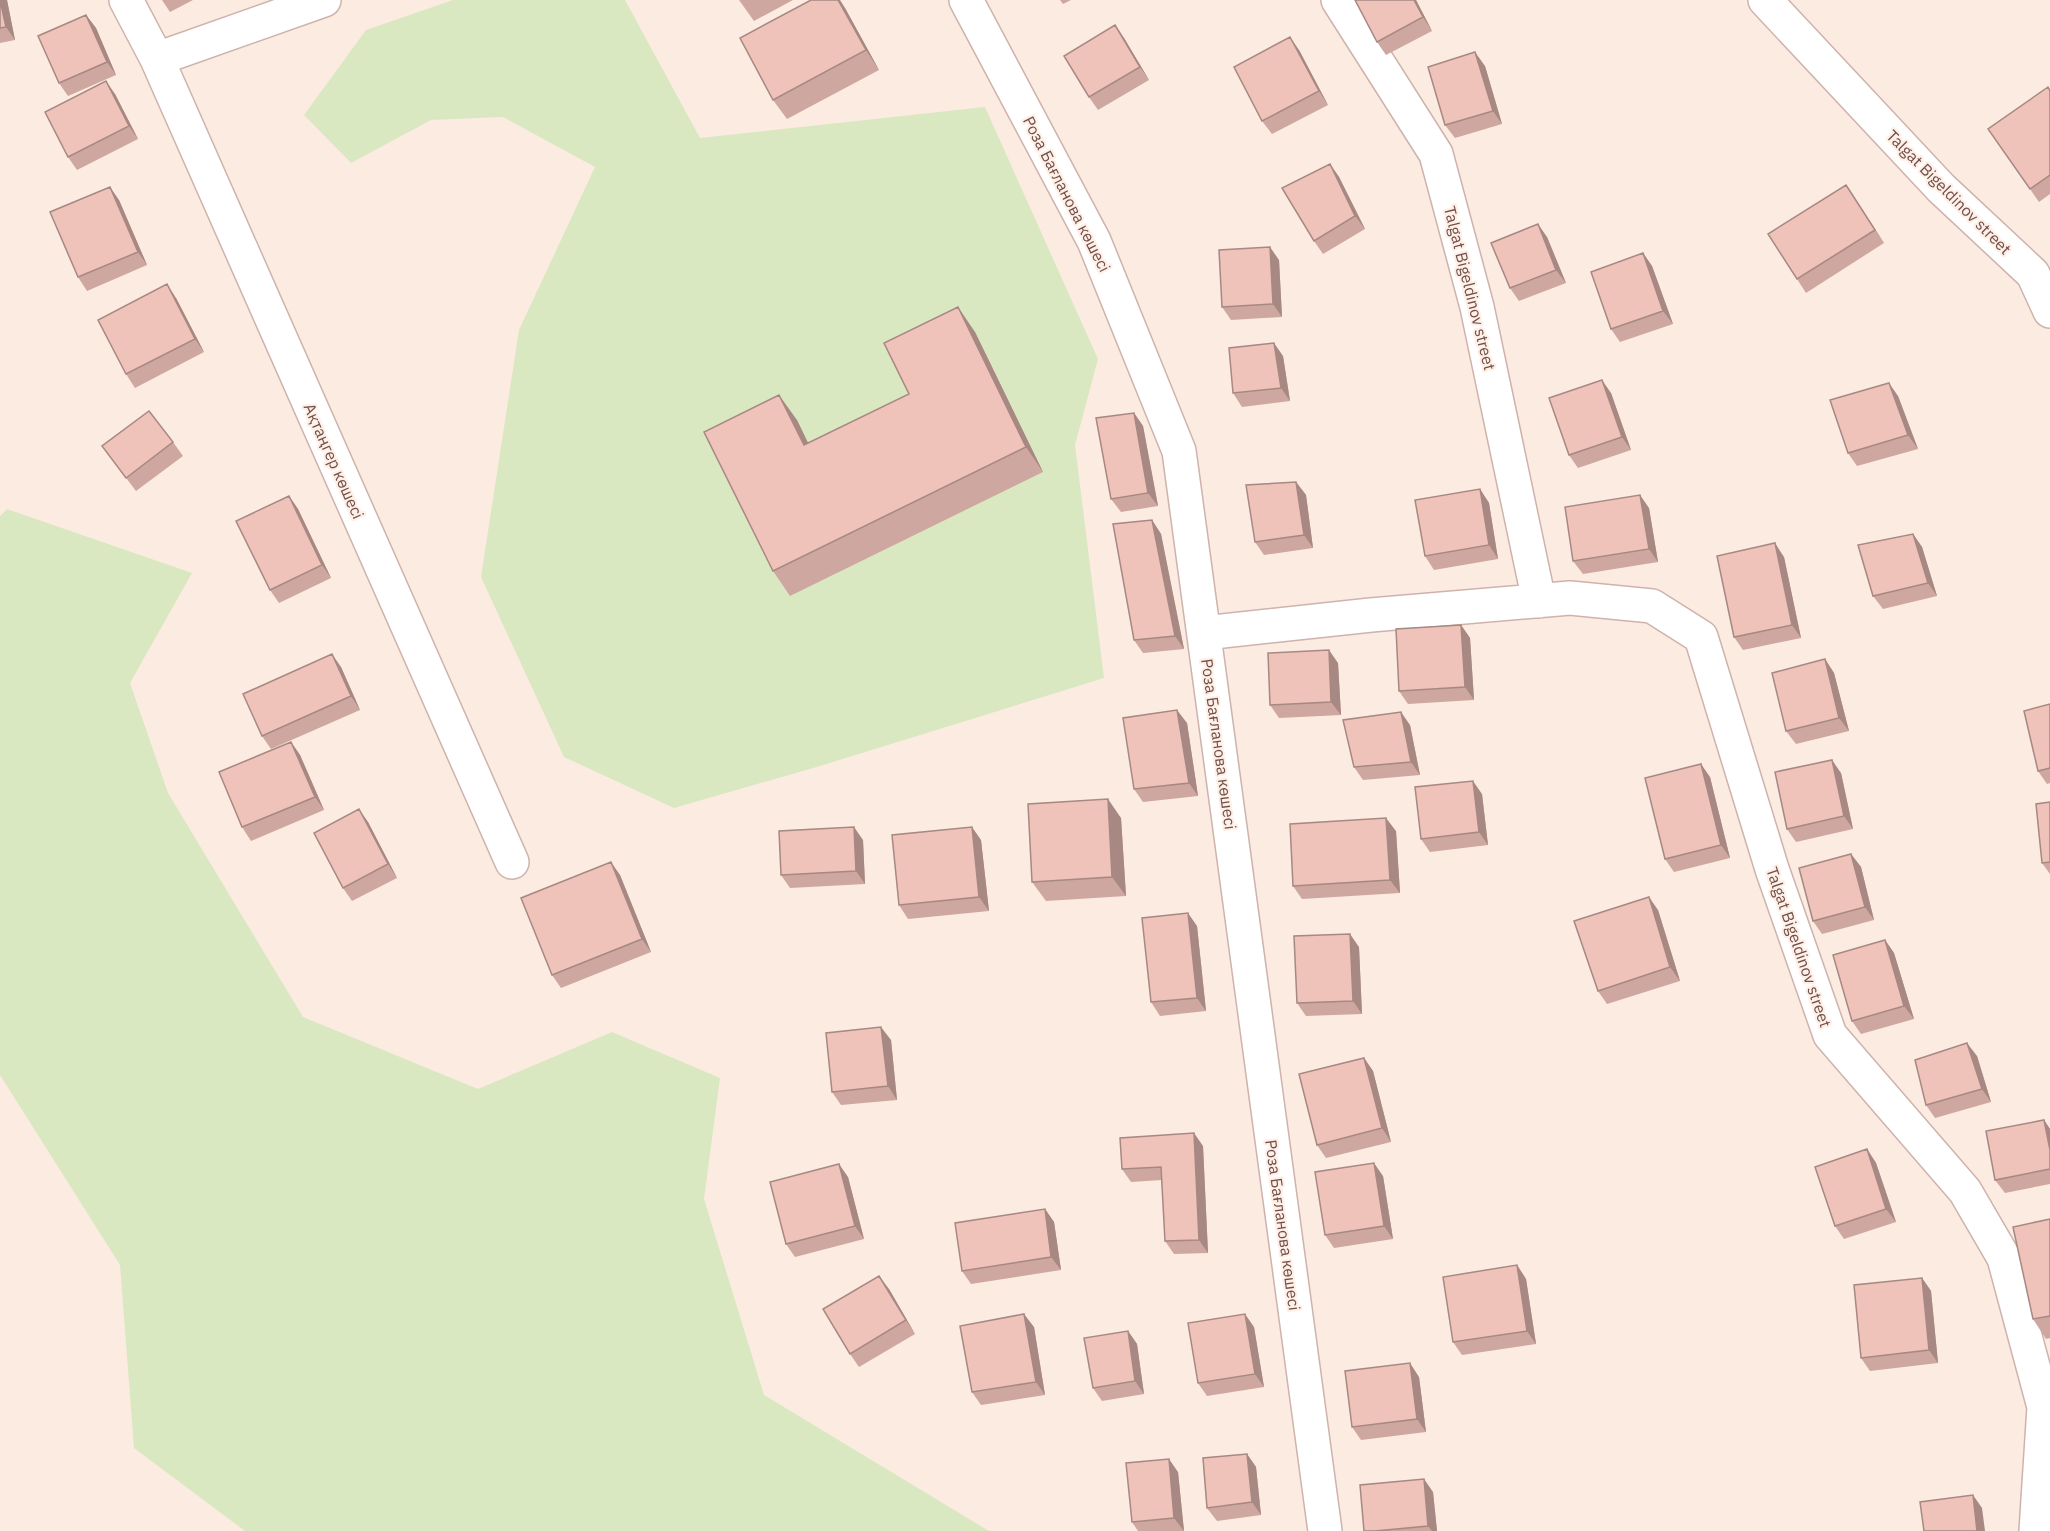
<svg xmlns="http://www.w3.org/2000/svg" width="2050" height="1531" viewBox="0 0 2050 1531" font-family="'IBM Plex Sans',sans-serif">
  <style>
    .green { fill: #dae8c1 }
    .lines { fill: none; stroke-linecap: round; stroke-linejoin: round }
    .street-casing { stroke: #ceb3ac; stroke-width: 36 }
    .street { stroke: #fff; stroke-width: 33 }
    .wall { fill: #cea7a0 }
    .shaded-wall { fill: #a78882 }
    .building { fill: #efc2ba; stroke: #a78882; stroke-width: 1.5 }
    .labels { text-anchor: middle; stroke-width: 4.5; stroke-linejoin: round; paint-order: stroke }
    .street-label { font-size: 16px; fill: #714e49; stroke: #fef0e7 }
  </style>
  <rect width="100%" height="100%" fill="#fbebe1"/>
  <path class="green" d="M453,0h172l75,138 285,-31 113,252 -23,86 29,233 -284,88 -146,42 -110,-51 -83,-180 38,-247 76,-163 -92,-50 -72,3 -80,43 -47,-48 62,-85z
    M7,509l185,64 -62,110 38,110 135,224 175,72 134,-57 108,46 -16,121 60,196 225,136h-744l-111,-83 -14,-183 -120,-190v-559z"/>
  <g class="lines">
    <defs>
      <path id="street" d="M126,0l31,59 355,803
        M966,0l128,241 85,210 146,1080
        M1338,0l98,154 41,153 62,294
        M1765,0l176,188 92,86 17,37
        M157,59l167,-59
        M1204,633l167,-18 199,-17 82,8 49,31 71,232 58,166 135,156 39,67 40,149 -8,124"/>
    </defs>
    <use href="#street" class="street-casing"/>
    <use href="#street" class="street"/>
  </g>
  <path class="wall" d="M0,0h7l8,40 -15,3z
    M162,0h31l-23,12z
    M739,0h54l-39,21z
    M1060,0h11l-8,4z
    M1355,0h61l16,31 -46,24 -9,-13z
    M845,8l34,62 -92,49 -14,-19z
    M86,15l10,13 20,47 -48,21 -9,-13z
    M1124,38l25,42 -51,30 -9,-13z
    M1299,50l29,55 -56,29 -10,-13z
    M1485,66l17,58 -47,14 -10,-13z
    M2050,91v103l-11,8 -51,-73z
    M115,94l23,45 -61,31 -9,-13z
    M1330,164l9,13 26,52 -42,25 -9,-13z
    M1846,185l38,58 -78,50 -9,-14z
    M119,200l28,65 -60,26 -9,-14z
    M1547,237l19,46 -47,18 -9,-13z
    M1643,253l9,13 21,58 -53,18 -9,-13z
    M1279,260l3,57 -51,3 -9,-13z
    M176,298l28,54 -69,36 -9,-14z
    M975,332l68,140 -253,124 -17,-25 24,-151 11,23 101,-49z
    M1283,356l7,45 -48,6 -9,-14z
    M1611,393l20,57 -53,18 -9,-13z
    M1898,396l20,53 -61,17 -9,-13z
    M1134,413l9,13 15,80 -37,6 -10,-13z
    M173,442l10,14 -47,35 -34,-45z
    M1296,482l10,13 7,53 -49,7 -9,-13z
    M1480,489l9,14 9,56 -64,11 -9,-14z
    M289,496l9,13 33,69 -52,25 -9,-13z
    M1649,508l9,54 -75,12 -10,-13z
    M1152,520l9,14 23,115 -41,4 -9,-13z
    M1913,534l9,13 15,49 -54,13 -10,-13z
    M1784,557l17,81 -58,12 -9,-13z
    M1461,625l9,13 4,62 -66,4 -9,-13z
    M1825,659l9,14 15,58 -53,13 -10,-13z
    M1338,663l3,52 -62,3 -9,-13z
    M341,667l19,43 -89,39 -9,-13z
    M2050,704v79l-3,1 -9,-13z
    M1187,723l11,73 -55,6 -9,-13z
    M1410,725l10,50 -57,5 -9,-13z
    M291,742l9,13 24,55 -73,31 -9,-14z
    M1841,773l12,56 -57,13 -9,-13z
    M1710,777l20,81 -56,14 -9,-13z
    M1482,794l6,51 -58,7 -9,-13z
    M2050,802v72l-8,-11z
    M1121,818l5,78 -80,5 -14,-19z
    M368,822l29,56 -45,23 -9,-13z
    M1396,831l4,62 -98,6 -9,-13z
    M863,840l2,44 -75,4 -9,-13z
    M981,840l8,71 -81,8 -9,-14z
    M1851,854l10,13 13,53 -52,14 -9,-13z
    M620,875l31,77 -90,36 -9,-13z
    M1658,910l22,71 -73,23 -9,-13z
    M1197,926l9,85 -46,5 -9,-14z
    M1885,940l9,13 20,66 -53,15 -9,-13z
    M1359,947l3,67 -56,2 -9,-13z
    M891,1040l6,60 -56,5 -9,-13z
    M1977,1056l14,46 -56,16 -9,-13z
    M1364,1058l9,13 18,71 -65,16 -9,-13z
    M2044,1120l6,9v55l-45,9 -10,-13z
    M1203,1146l5,107 -34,1 -9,-13 -3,-61 -31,2 -9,-13z
    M1867,1149l9,14 20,59 -52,17 -9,-13z
    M1383,1176l10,63 -59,9 -9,-13z
    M848,1177l16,62 -69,18 -9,-13z
    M1045,1209l9,13 7,48 -90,14 -9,-13z
    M2050,1219v119l-4,1 -13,-20z
    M1517,1265l9,14 10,65 -74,11 -9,-13z
    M1922,1278l9,13 7,72 -68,8 -9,-13z
    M889,1289l26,45 -56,33 -9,-13z
    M1034,1327l11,68 -64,10 -9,-13z
    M1254,1327l10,60 -57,9 -9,-13z
    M1128,1331l9,13 7,50 -42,7 -9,-13z
    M1419,1377l7,55 -65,8 -9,-13z
    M1247,1454l9,13 5,48 -44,6 -10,-13z
    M1178,1472l6,59h-46l-6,-9z
    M1433,1492l4,39h-73z"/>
  <path class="shaded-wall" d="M0,0h7l8,40 -9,-13z
    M838,0h2l5,8 34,62 -13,-20z
    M1414,0h2l16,31 -9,-14z
    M86,15l10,13 20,47 -9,-13z
    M1115,25l9,13 25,42 -9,-13z
    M1290,37l9,13 29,55 -9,-14z
    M1475,52l10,14 17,58 -9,-13z
    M106,81l9,13 23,45 -9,-13z
    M1330,164l9,13 26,52 -10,-13z
    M1846,185l9,13 29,45 -9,-13z
    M110,187l9,13 28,65 -9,-13z
    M1538,224l9,13 19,46 -10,-13z
    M1270,247l9,13 3,57 -9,-13z
    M1643,253l9,13 21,58 -10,-13z
    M167,284l9,14 28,54 -9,-13z
    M958,307l17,25 68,140 -17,-25z
    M1274,343l9,13 7,45 -9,-13z
    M1602,380l9,13 20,57 -9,-13z
    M1889,383l9,13 20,53 -10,-14z
    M779,395l18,25 24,50 -17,-25z
    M1134,413l9,13 15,80 -10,-13z
    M1296,482l10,13 7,53 -9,-13z
    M1480,489l9,14 9,56 -9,-14z
    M1640,495l9,13 9,54 -9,-13z
    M289,496l9,13 33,69 -9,-13z
    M1152,520l9,14 23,115 -9,-13z
    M1913,534l9,13 15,49 -9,-13z
    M1775,543l9,14 17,81 -9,-13z
    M1461,625l9,13 4,62 -9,-13z
    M1329,650l9,13 3,52 -10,-13z
    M332,654l9,13 19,43 -9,-14z
    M1825,659l9,14 15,58 -10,-13z
    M1177,710l10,13 11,73 -9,-13z
    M1401,712l9,13 10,50 -9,-13z
    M291,742l9,13 24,55 -9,-13z
    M1832,760l9,13 12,56 -9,-13z
    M1701,764l9,13 20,81 -9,-13z
    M1473,781l9,13 6,51 -9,-13z
    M1108,799l13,19 5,78 -14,-19z
    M359,809l9,13 29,56 -9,-14z
    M1386,818l10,13 4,62 -10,-13z
    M854,827l9,13 2,44 -9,-13z
    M972,827l9,13 8,71 -10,-14z
    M1851,854l10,13 13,53 -9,-13z
    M611,862l9,13 31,77 -9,-13z
    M1649,897l9,13 22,71 -10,-14z
    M1188,913l9,13 9,85 -9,-13z
    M1350,934l9,13 3,67 -9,-13z
    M1885,940l9,13 20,66 -10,-13z
    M881,1027l10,13 6,60 -9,-14z
    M1967,1043l10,13 14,46 -9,-13z
    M1364,1058l9,13 18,71 -9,-14z
    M2044,1120l6,9v21z
    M1194,1133l9,13 5,107 -9,-13z
    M1867,1149l9,14 20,59 -10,-13z
    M1374,1163l9,13 10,63 -9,-13z
    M839,1164l9,13 16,62 -9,-13z
    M1045,1209l9,13 7,48 -10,-13z
    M1517,1265l9,14 10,65 -9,-13z
    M879,1276l10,13 26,45 -9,-14z
    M1922,1278l9,13 7,72 -9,-13z
    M1024,1314l10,13 11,68 -9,-13z
    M1245,1314l9,13 10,60 -9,-13z
    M1128,1331l9,13 7,50 -9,-13z
    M1410,1363l9,14 7,55 -9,-13z
    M1247,1454l9,13 5,48 -9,-13z
    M1169,1459l9,13 6,59 -10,-13z
    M1424,1479l9,13 4,39h-5l-4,-5z
    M1973,1495l9,13 3,23h-8z"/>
  <path class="building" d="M0,0l6,27 -6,1z
    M811,0h27l28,50 -93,50 -33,-62z
    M1355,0h59l9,17 -46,25z
    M86,15l21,47 -48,21 -21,-47z
    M1115,25l25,42 -51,30 -25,-41z
    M1290,37l29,54 -57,30 -28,-54z
    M1475,52l18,59 -48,14 -17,-58z
    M106,81l23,45 -61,31 -23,-45z
    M2048,87l2,4v84l-20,14 -42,-60z
    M1330,164l25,52 -41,25 -32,-53z
    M1846,185l29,45 -78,49 -29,-45z
    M110,187l28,65 -60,25 -28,-65z
    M1538,224l18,46 -46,18 -19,-45z
    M1270,247l3,57 -51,3 -3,-57z
    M1643,253l20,58 -52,18 -20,-57z
    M167,284l28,55 -69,35 -28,-54z
    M958,307l68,140 -253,124 -69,-139 75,-37 25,50 105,-51 -25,-51z
    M1274,343l7,45 -48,5 -4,-45z
    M1602,380l20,57 -53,18 -20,-57z
    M1889,383l19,52 -60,18 -18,-53z
    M149,411l24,31 -47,36 -24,-32z
    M1134,413l14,80 -37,6 -15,-81z
    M1296,482l8,53 -49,7 -9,-57z
    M1480,489l9,56 -64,11 -10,-56z
    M1640,495l9,54 -76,12 -8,-54z
    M289,496l33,69 -52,25 -34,-69z
    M1152,520l23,116 -41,4 -21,-116z
    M1913,534l15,49 -55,13 -15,-51z
    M1775,543l17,82 -58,12 -17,-81z
    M1461,625l4,62 -66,4 -3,-62z
    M1329,650l2,52 -61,3 -2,-52z
    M332,654l19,42 -89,40 -19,-42z
    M1825,659l14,59 -53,13 -14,-58z
    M2050,704v64l-12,3 -14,-60z
    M1177,710l12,73 -55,6 -11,-71z
    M1401,712l10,50 -57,5 -11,-47z
    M291,742l24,55 -73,30 -23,-55z
    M1832,760l12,56 -57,13 -12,-57z
    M1701,764l20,81 -56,14 -20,-81z
    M1473,781l6,51 -58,7 -6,-52z
    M1108,799l4,78 -80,5 -4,-78z
    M2050,802v60l-8,1 -6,-59z
    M359,809l29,55 -45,24 -29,-55z
    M1386,818l4,62 -97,6 -3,-62z
    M854,827l2,44 -75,4 -2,-44z
    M972,827l7,70 -80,8 -7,-70z
    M1851,854l14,53 -52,14 -14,-53z
    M611,862l31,77 -90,36 -31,-77z
    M1649,897l21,70 -72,24 -24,-70z
    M1188,913l9,85 -46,4 -9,-84z
    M1350,934l3,67 -56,2 -3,-67z
    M1885,940l19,66 -52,15 -19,-66z
    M881,1027l7,59 -56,6 -6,-59z
    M1967,1043l15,46 -56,16 -11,-45z
    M1364,1058l18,70 -65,17 -18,-71z
    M2044,1120l6,30v19l-55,11 -9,-49z
    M1194,1133l5,107 -34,1 -4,-74 -39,2 -2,-31z
    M1867,1149l19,60 -51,17 -20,-59z
    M1374,1163l10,63 -59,9 -10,-63z
    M839,1164l16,62 -69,18 -16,-62z
    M1045,1209l6,48 -89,14 -7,-48z
    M2050,1219v97l-17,3 -20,-92z
    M1517,1265l10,66 -74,11 -10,-65z
    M879,1276l27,44 -56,34 -27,-45z
    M1922,1278l7,72 -68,8 -7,-73z
    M1024,1314l12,68 -64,10 -12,-66z
    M1245,1314l10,60 -57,9 -10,-60z
    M1128,1331l7,50 -42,7 -9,-50z
    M1410,1363l7,56 -65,8 -7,-56z
    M1247,1454l5,48 -45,6 -4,-50z
    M1169,1459l5,59 -42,4 -6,-59z
    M1424,1479l4,47 -53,5h-11l-4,-46z
    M1973,1495l4,36h-53l-4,-29z"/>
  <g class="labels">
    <g class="street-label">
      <text transform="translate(1949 192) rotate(45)" y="6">Talgat Bigeldinov street</text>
      <text transform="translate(1067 194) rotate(63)" y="6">Роза Бағланова көшесі</text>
      <text transform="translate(1470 288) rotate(76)" y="6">Talgat Bigeldinov street</text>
      <text transform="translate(334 461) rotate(66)" y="6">Ақтаңгер көшесі</text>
      <text transform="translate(1219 744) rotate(82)" y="6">Роза Бағланова көшесі</text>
      <text transform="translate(1799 947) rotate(71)" y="6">Talgat Bigeldinov street</text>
      <text transform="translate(1283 1225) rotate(82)" y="6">Роза Бағланова көшесі</text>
    </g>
  </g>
</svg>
